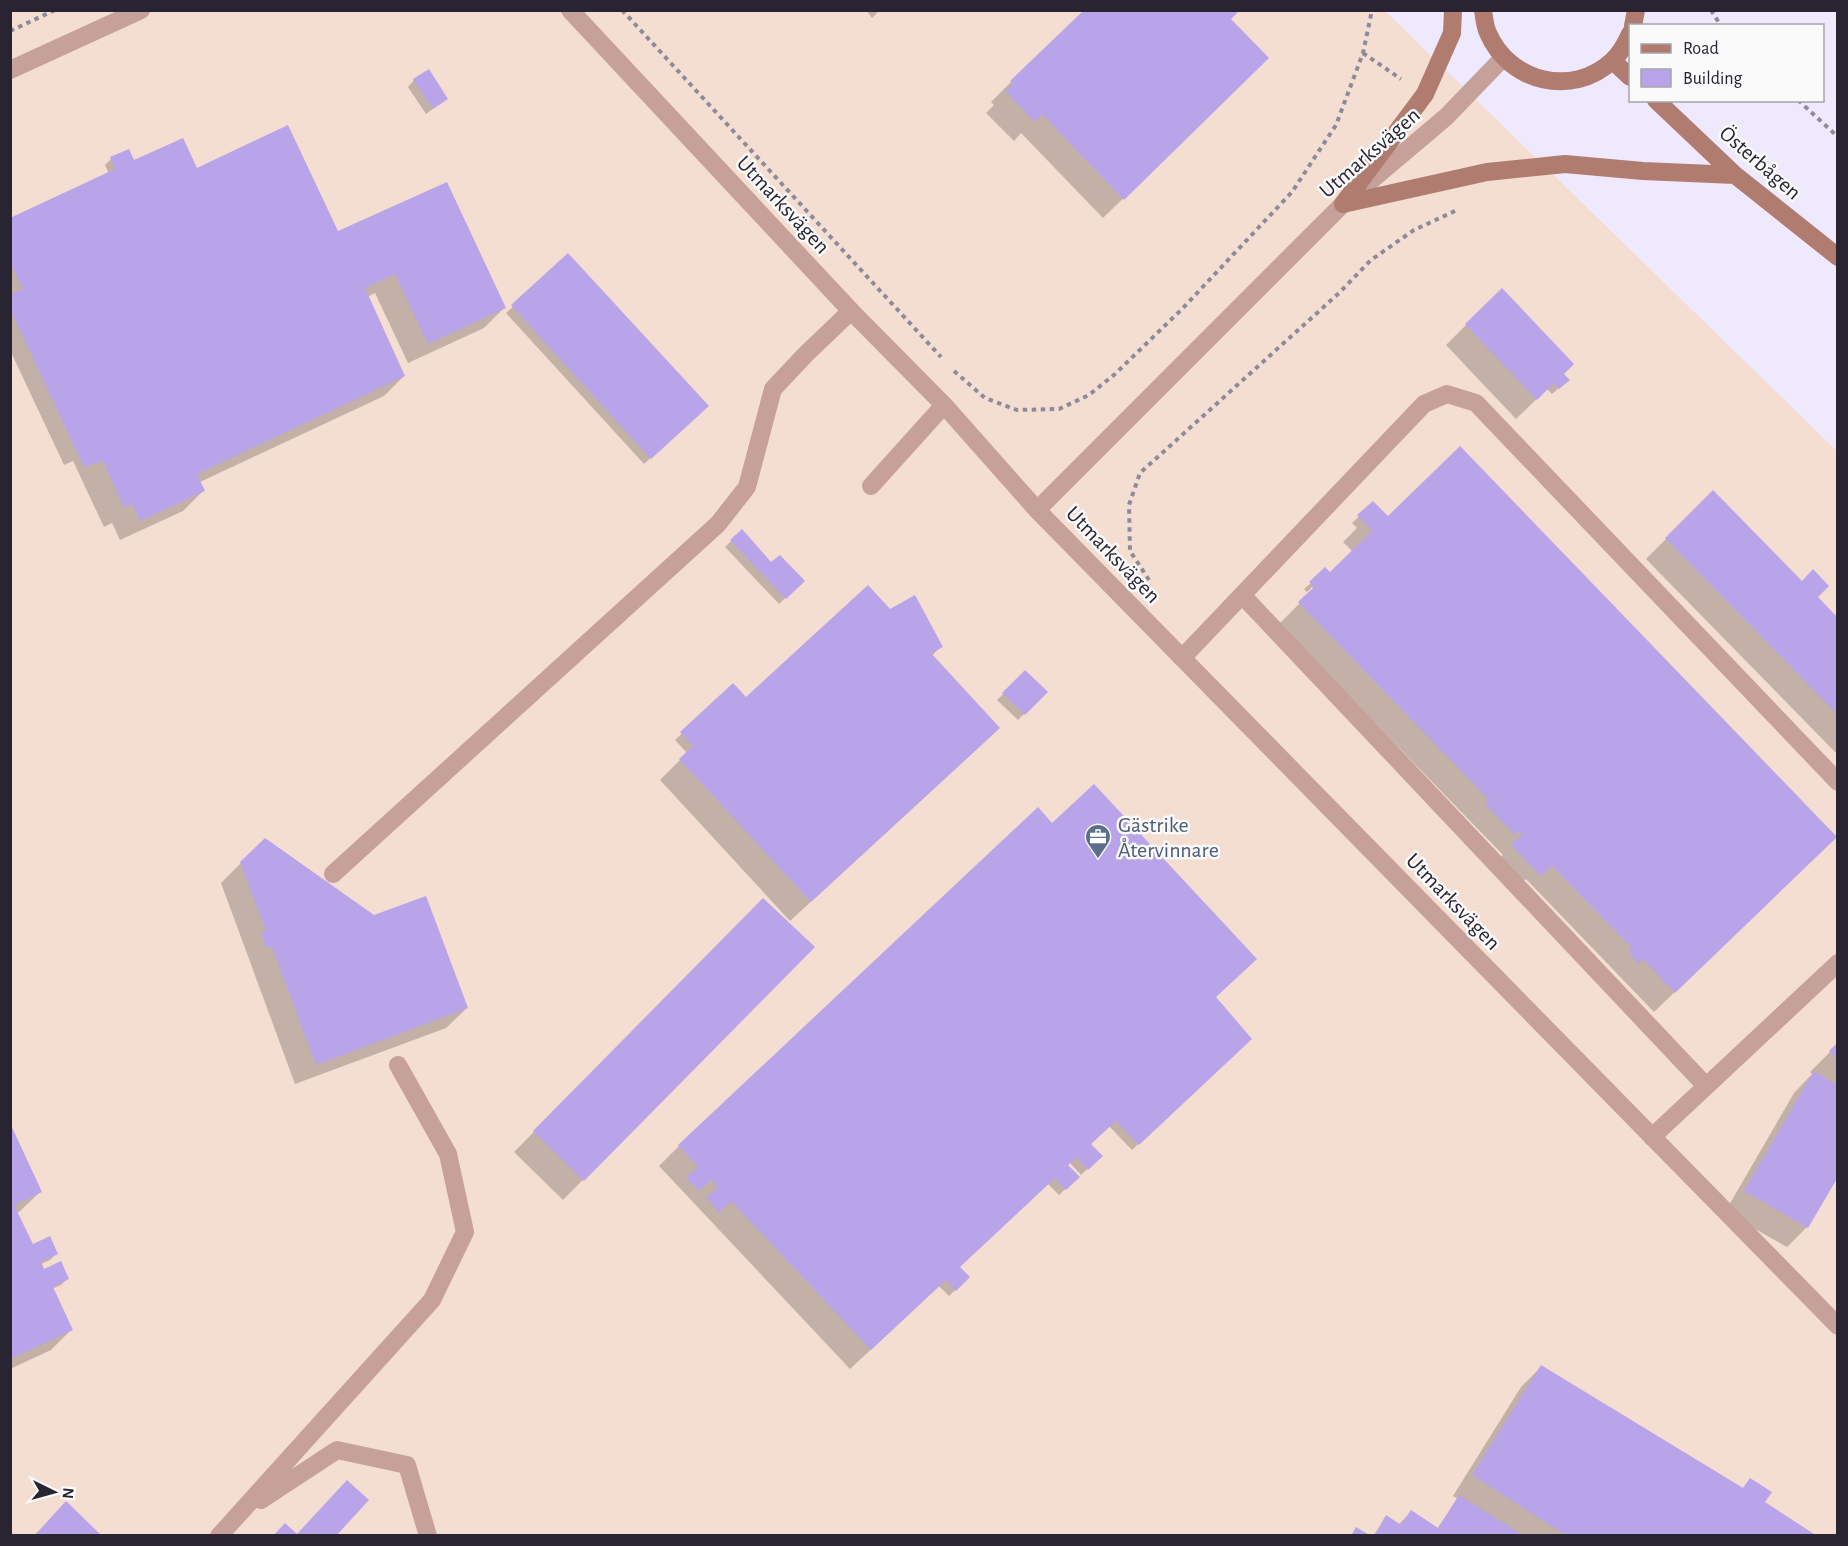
<svg xmlns="http://www.w3.org/2000/svg" width="1848" height="1546" viewBox="0 0 1848 1546" font-family="'Alegreya Sans',sans-serif">
  <style>
    .industrial { fill: #f4ded1 }
    .shadow { fill: #0003 }
    .building { fill: #b9a3e9 }
    .lines { fill: none; stroke-linecap: round; stroke-linejoin: round }
    .path { stroke: #8f8a9b; stroke-width: 4; stroke-dasharray: 4.5 4.5; stroke-linecap: butt }
    .service { stroke: #c6a199; stroke-width: 18 }
    .minor { stroke: #c6a199; stroke-width: 18 }
    .secondary { stroke: #b17c70; stroke-width: 18 }
    .labels { text-anchor: middle; stroke-width: 5; stroke-linejoin: round; paint-order: stroke }
    .street-label { font-size: 22px; fill: #282431; stroke: #fafafa }
    .service-label { font-size: 22px; fill: #4e5e75; stroke: #fafafa; text-anchor: start }
  </style>
  <rect width="100%" height="100%" fill="#efe9fd"/>
  <path class="industrial" d="M10,11h1375l452,440v1084h-1826z"/>
  <path class="shadow" d="M866,10h14l-8,8z
    M1229,19l38,39 -164,160 -82,-85 -7,8 -28,-28 8,-8 -3,-3 20,-20z
    M414,80l32,19 -20,15 -18,-27z
    M111,159l21,1 64,10 308,138 -20,20 -76,35 -33,-70 -8,4 37,79 -20,20 -184,86 4,8 -21,21 -63,29 -8,-17 -8,4 -31,-66 -9,4 -54,-115v-130l99,-46 -4,-9z
    M568,255l133,157 -57,52 -138,-151z
    M1466,325l96,49 6,6 -16,14 -5,-5 -31,30 -70,-74z
    M1713,492l125,128v135l-192,-196z
    M1373,503l-2,8 444,346 -161,155 -128,-133 -11,11 -23,-24 11,-11 -224,-231 35,-35 -2,-2 -5,5 -3,-3 7,-6 19,-9 23,-22 -10,-10 14,-14 -5,-5z
    M742,531l29,33 32,17 -24,23 -54,-57z
    M890,611l51,35 -9,10 46,92 -188,173 -130,-141 27,-27 -12,-13 58,-55 13,14z
    M1025,672l21,20 -28,28 -21,-20z
    M241,863l133,53 93,92 -21,20 -151,56 -74,-201z
    M763,900l50,47 -250,253 -49,-48z
    M1214,998l36,41 -118,111 -23,-24 -19,19 11,11 -20,19 -11,-12 -3,3 11,11 -19,18 -11,-11 -89,83 3,17 -13,12 -10,-10 -89,83 -191,-203 20,-20z
    M1838,1044v130l-31,53 -20,20 -62,-35 69,-119 18,-19 -2,-2z
    M10,1127l31,64 -21,20 -3,2 15,34 24,7 -6,6 -9,4 3,7 24,7 -7,7 -9,4 19,41 -20,20 -41,19z
    M1541,1367l201,122 8,-9 12,23 52,33h-441l14,-19 11,8 13,-13 26,17 21,-30 -5,-3 68,-109z"/>
  <path class="building" d="M1084,10h156l-9,9 38,39 -145,142 -82,-86 -7,8 -30,-31 8,-7 -3,-3z
    M429,69l19,30 -15,10 -20,-30z
    M288,125l50,106 109,-49 59,126 -78,36 -33,-70 -30,14 40,88 -208,98 8,17 -65,30 -8,-17 -8,4 -21,-47 -19,6 -74,-158v-14l13,-6 -13,-26v-45l105,-49 -5,-12 19,-8 5,11 49,-22 14,30z
    M568,253l141,153 -58,53 -140,-154z
    M1502,288l72,76 -10,10 6,6 -11,9 -5,-6 -17,17 -72,-76z
    M1460,446l377,391 -162,156 -32,-34 -4,5 -11,-12 4,-4 -80,-82 -11,10 -30,-31 11,-11 -3,-3 -4,4 -30,-31 4,-4 -191,-198 16,-15 -5,-5 16,-15 5,5 42,-41 -15,-16 16,-14 15,15z
    M1713,490l89,91 11,-12 16,17 -11,11 20,21v97l-173,-177z
    M742,529l29,33 9,-7 25,26 -19,18 -56,-59z
    M868,585l22,24 25,-14 28,52 -12,6 69,75 -189,174 -132,-143 14,-13 -13,-14 53,-49 13,14z
    M1025,670l23,22 -23,23 -23,-22z
    M1094,784l163,175 -41,38 36,42 -113,106 -23,-24 -25,23 12,12 -15,14 -11,-13 -9,8 12,12 -14,13 -11,-12 -95,89 10,10 -14,14 -10,-11 -75,70 -140,-149 -12,12 -13,-15 12,-11 -7,-7 -12,11 -13,-13 12,-11 -20,-22 360,-338 14,16z
    M265,838l109,77 52,-19 42,112 -152,57 -44,-118 -6,1 -5,-15 5,-2 -26,-69z
    M763,898l52,49 -231,234 -51,-50z
    M1838,1042v18l-9,-9z
    M1814,1071l24,15v91l-30,51 -64,-37z
    M10,1123l32,69 -28,13 19,39 17,-8 8,18 -17,8 3,7 17,-8 8,18 -16,8 20,43 -63,29z
    M1541,1365l202,123 7,-10 22,14 -7,10 52,34h-250l-95,-61z
    M347,1480l22,20 -33,36h-63l12,-13 12,11z
    M1459,1495l65,41h-150l12,-21 15,10 10,-15 27,18z
    M66,1501l36,35h-68z
    M1356,1527l15,9h-20z"/>
  <g class="lines">
    <path class="path" d="M622,10l319,347
      M1711,10l10,16
      M10,31l45,-21
      M1363,53l38,26
      M1798,100l40,37
      M954,371l31,27 32,12 42,-1 30,-14 26,-21 67,-65 110,-117 44,-67 27,-72 9,-43
      M1149,580l-19,-29 -1,-46 11,-32 198,-179 33,-34 43,-30 41,-19"/>
    <path class="service" d="M871,486l73,-81
      M1242,595l464,491
      M1182,658l242,-254 23,-10 29,9 362,379
      M333,874l385,-350 29,-37 26,-98 33,-35 45,-43
      M1652,1137l186,-174
      M261,1500l76,-50 70,15 21,71
      M219,1536l213,-236 33,-68 -17,-78 -50,-89"/>
    <path class="minor" d="M570,10l281,301 93,94 93,105 801,816
      M10,70l131,-60
      M1037,510l306,-306 103,-87 57,-59"/>
    <path class="secondary" d="M1483,10c1,8 2,17 5,23 21,49 84,65 124,28 7,-6 14,-18 18,-27
      M1633,26l3,-16
      M1613,61l17,16
      M1656,100l79,75 103,82
      M1343,204l144,-32 78,-8 78,7 92,4
      M1343,204l82,-110 27,-61 1,-23"/>
  </g>
  <defs>
    <symbol id="office-pin" viewBox="-11 -11 22 30"><path d="M0 17L-7.5 6A9.5 9.5 0 1 1 7.5 6Z" fill="#5c6f8a" stroke="#fafafa"/><path d="M-6-3h4V-5.5h4V-3h4V5H-6ZM-1-4.5V-3h2v-1.5ZM-6 0V1H6V0Z" fill="#fff"/></symbol>
  </defs>
  <g fill-rule="evenodd">
    <use href="#office-pin" x="1083" y="822" width="30" height="40"/>
  </g>
  <g class="labels">
    <g class="street-label">
      <text transform="translate(1369 152) rotate(-41)" y="8">Utmarksvägen</text>
      <text transform="translate(1761 162) rotate(41)" y="8">Österbågen</text>
      <text transform="translate(784 204) rotate(47)" y="8">Utmarksvägen</text>
      <text transform="translate(1114 554) rotate(46)" y="8">Utmarksvägen</text>
      <text transform="translate(1454 901) rotate(46)" y="8">Utmarksvägen</text>
    </g>
    <g class="service-label">
      <text x="1118" y="832">Gästrike<tspan x="1118" dy="25">Återvinnare</tspan></text>
    </g>
  </g>
  <rect width="1848" height="1546" fill="none" stroke="#282431" stroke-width="24"/>
  <rect x="1629" y="24" width="195" height="78" fill="#fafafa" stroke="#a6a4aa" stroke-width="1.5"/>
  <rect x="1641" y="44" width="30" height="9" fill="#b17c70" stroke="#a6a4aa" stroke-width="1.5"/>
  <text x="1683" y="54" font-size="18" fill="#282431">Road</text>
  <rect x="1641" y="69" width="30" height="18" fill="#b9a3e9" stroke="#a6a4aa" stroke-width="1.5"/>
  <text x="1683" y="84" font-size="18" fill="#282431">Building</text>
  <g transform="translate(54 1492) rotate(95)" stroke="#fafafa" stroke-width="4.5" paint-order="stroke">
  <path d="M0-4.5L10 22L0 15L-10 22Z" fill="#282431"/>
  <text y="-9" font-size="16" font-weight="bold" text-anchor="middle" fill="#282431">N</text>
  </g>
</svg>
